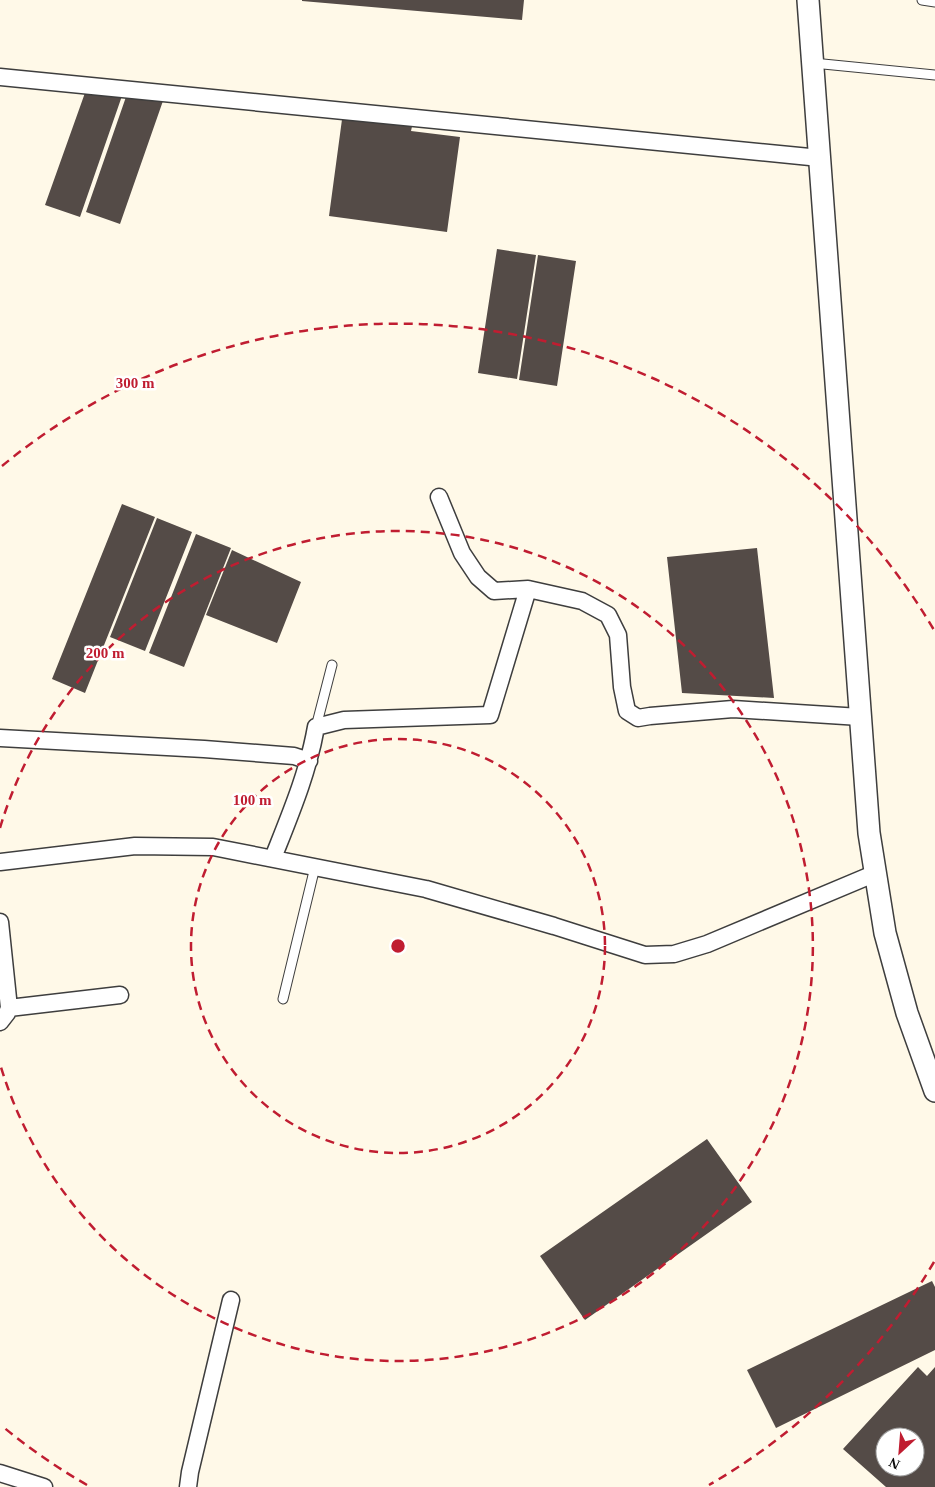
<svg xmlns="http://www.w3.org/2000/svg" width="935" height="1487" viewBox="0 0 935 1487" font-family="'Times New Roman',serif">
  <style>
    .building { fill: #544b47; fill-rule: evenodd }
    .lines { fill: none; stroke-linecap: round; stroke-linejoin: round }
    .service-casing { stroke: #3e3e3e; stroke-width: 11 }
    .minor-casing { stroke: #3e3e3e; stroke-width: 19 }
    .tertiary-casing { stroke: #3e3e3e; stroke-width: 24 }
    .service { stroke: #fff; stroke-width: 9 }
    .minor { stroke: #fff; stroke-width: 16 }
    .tertiary { stroke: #fff; stroke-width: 21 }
    .ring { fill: none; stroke: #c01d31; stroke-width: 2.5; stroke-dasharray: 9 6 }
    .centre { fill: #c01d31; stroke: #fff; stroke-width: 2.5 }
    .ring-label { font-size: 15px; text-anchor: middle; font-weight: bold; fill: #c01d31; stroke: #fff; stroke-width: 5; stroke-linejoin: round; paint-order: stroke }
  </style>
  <rect width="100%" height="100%" fill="#fff9e8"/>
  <path class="building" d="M302,0h222l-2,20 -220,-19z
    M86,90l37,3 -43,124 -35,-12z
    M127,94l37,4 -44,126 -34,-12z
    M343,112l70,10 -2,9 49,6 -13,95 -118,-16z
    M497,249l39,6 -19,124 -39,-6z
    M538,255l38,6 -19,125 -38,-6z
    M122,504l33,13 -70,176 -33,-14z
    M157,518l35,14 -47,119 -35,-14z
    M196,534l35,14 -47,119 -35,-14z
    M757,548l17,150 -92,-5 -15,-136z
    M232,550l69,32 -24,61 -71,-28z
    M707,1139l45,63 -167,118 -45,-64z
    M932,1281l3,6v63l-159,78 -29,-58z
    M918,1367l9,9 8,-9v120h-49l-43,-38zM885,1437h30v30h-30z"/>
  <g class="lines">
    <defs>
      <path id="service" d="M922,0l13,2
        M813,63l122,12
        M316,727l16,-62
        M283,999l32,-132"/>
      <path id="minor" d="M0,77c273,26 546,56 820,81
        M439,497l23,56 16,24 16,14 34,-2 54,12 26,14 10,20 4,52 5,24 11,7 12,-2 83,-7 127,8
        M0,738l204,11 90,7 15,5
        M273,858c17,-43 35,-85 43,-131l28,-7 146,-5 38,-126
        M0,862l135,-16 78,1 213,42 128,37 91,29 29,-1 33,-10 169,-71
        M0,922l9,86 -2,5 -7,9
        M9,1008l111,-13
        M0,1473l44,14
        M188,1487l2,-15 41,-172"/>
      <path id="tertiary" d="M808,0l61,833 16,100 22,80 28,78"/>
    </defs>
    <use href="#service" class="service-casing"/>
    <use href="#minor" class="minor-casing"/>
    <use href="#tertiary" class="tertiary-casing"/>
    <use href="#service" class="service"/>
    <use href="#minor" class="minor"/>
    <use href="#tertiary" class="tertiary"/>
  </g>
  <g class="ring">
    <circle cx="398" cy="946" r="207"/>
    <path d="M0 828A415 415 0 1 1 0 1064"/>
    <path d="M934 1262A622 622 0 0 1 709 1485M87 1485A622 622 0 0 1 2 1426M2 466A622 622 0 0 1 934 630"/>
  </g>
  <circle cx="398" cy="946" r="8" class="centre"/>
  <g class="ring-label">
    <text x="135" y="388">300 m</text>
    <text x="105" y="658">200 m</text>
    <text x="252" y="805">100 m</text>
  </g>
  <g transform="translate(900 1452) rotate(206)"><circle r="24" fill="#ffffff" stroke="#9d9d9d"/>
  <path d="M0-4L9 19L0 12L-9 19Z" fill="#c01d31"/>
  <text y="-8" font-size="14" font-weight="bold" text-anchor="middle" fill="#0b0b0b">N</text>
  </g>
</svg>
